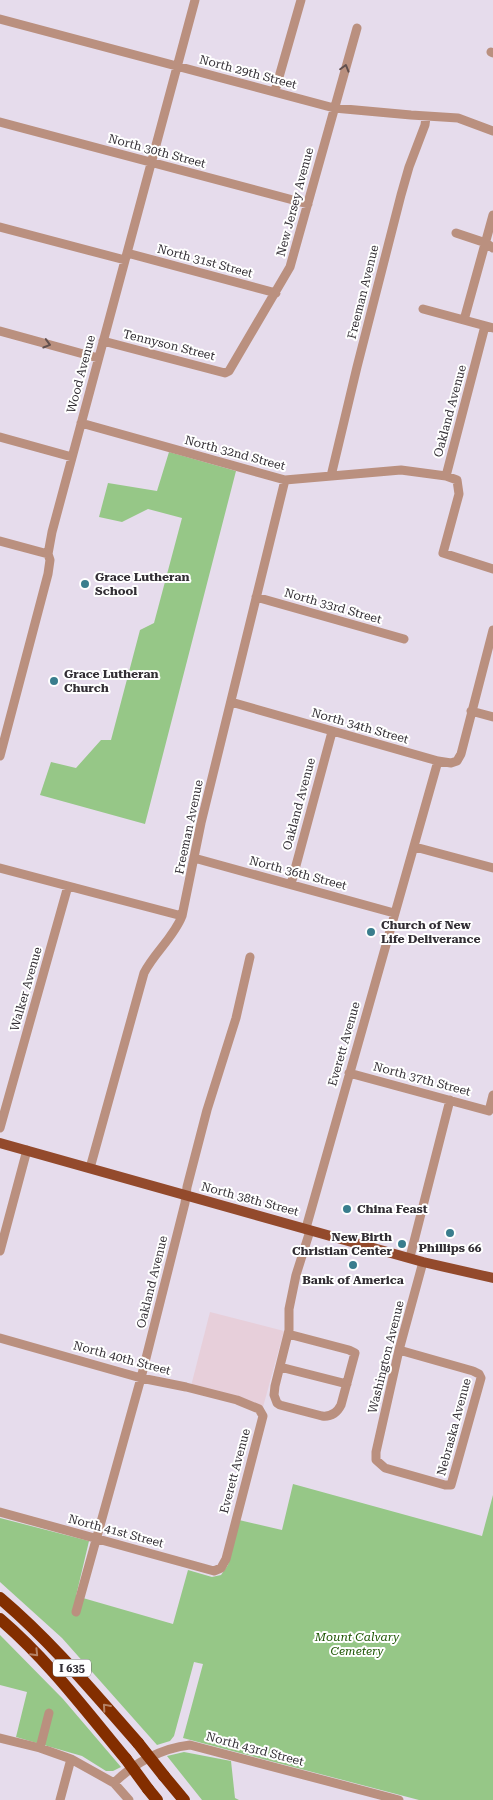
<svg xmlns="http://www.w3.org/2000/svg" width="493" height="1800" viewBox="0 0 493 1800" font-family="'Roboto Serif',serif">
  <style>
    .industrial { fill: #e7cfda }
    .green { fill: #96c787 }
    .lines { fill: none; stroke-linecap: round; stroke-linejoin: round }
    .minor { stroke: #ba907f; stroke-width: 9 }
    .major { stroke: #934a2c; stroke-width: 10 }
    .highway { stroke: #832e00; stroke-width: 12 }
    .highway-bridge { stroke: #832e00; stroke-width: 12 }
    .oneway { stroke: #62504e }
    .oneway2 { stroke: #b58266 }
    .poi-dot { fill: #397d8d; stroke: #fff; stroke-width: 2 }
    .labels { text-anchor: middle; stroke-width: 4; stroke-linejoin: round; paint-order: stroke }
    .shield { fill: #fff; stroke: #706d71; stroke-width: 1 }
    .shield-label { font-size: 11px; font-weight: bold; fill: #322e34 }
    .street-label { font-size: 12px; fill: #322e34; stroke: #fff }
    .poi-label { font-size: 12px; font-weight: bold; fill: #322e34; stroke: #fff; text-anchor: start }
    .park-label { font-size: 12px; font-style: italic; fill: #1b5400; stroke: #fff }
  </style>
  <rect width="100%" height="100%" fill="#e6dcec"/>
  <path class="industrial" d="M210,1312l74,19 -21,76 -72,-21z"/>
  <path class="green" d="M169,452l67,19 -91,353 -105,-29 11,-33 25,6 25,-28h10l29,-110 14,-7 28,-105 -34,-9 -26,13 -23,-5 9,-34 49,8z
    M293,1484l189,52 11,-41v305h-74l-236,-62 20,-74 -9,-2 -20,74 -4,5 -13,4 -95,-107 -62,-56v-64l89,23 -13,55 97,28 15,-54 24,7 9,-2 7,-10 11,-45 43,10z
    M0,1635l63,64 58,68 -8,4h-7l-24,-15 -66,-19 11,-45 -27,-7z
    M184,1752l47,9 4,37 4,2h-37l-35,-44z"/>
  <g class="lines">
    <path class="minor" d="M0,19l334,89 77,7 47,3 35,13
      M491,52l2,1
      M275,91l26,-91
      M0,122l308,82
      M0,227l125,33
      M456,233l30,10 7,5
      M127,253l149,40
      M423,309l70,19
      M464,320l29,-105
      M0,331l98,27
      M103,341l122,32 4,-2 61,-104 67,-239
      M81,423l204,57 116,-10 45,6 11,4 2,14 -16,59 50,16
      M0,437l72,20
      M331,476l26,-109 44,-172 8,-28 16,-42 1,-8
      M446,476l39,-150
      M0,541l48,13
      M256,597l148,42
      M231,702l207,59 13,2 6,-2 4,-7 32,-124
      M471,711l22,6
      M0,756l48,-182 2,-14 -2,-6 4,-22 143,-532
      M415,847l78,21
      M194,858l200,55
      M0,868l182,48
      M291,884l41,-152
      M349,1073l140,38 4,-16
      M0,1128l68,-242
      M90,1168l54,-195c10,-20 30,-36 38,-57l19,-93 84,-343
      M0,1251l27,-101
      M410,1257l40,-157
      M288,1334l61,16 6,3 -14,52c-4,8 -10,12 -19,11l-42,-11 -3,-2 -3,-8 1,-9 14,-56v-21l7,-34 13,-41 -3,-6 132,-467
      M0,1338l141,40 45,9 51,13 22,9 4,7 -37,143 -5,9 -7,3 -214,-59
      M399,1350l74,21 6,3 2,4 -30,107h-6l-60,-17 -9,-8v-8l23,-102 24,-88
      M280,1367l67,17
      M76,1612l65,-234 44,-175 2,-16 20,-77 29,-92 14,-61
      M0,1738l40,10 31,11 43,24 15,17
      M40,1748l9,-35
      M114,1783c20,-20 48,-35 76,-38l209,55
      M60,1800l11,-41"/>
    <path class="major" d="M0,1143l423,119 70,16"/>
    <path class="highway" d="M0,1598c51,43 94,95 138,145
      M0,1619c48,41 86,92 126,140
      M164,1776l20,24
      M148,1789l9,11"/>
    <path class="highway-bridge" d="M138,1743l26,33
      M126,1759l22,30"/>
  </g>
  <defs><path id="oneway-chevron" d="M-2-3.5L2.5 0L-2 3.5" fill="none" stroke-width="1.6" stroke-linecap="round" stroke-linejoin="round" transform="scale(1.25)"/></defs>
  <g class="oneway">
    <use href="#oneway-chevron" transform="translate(345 68) rotate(-74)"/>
    <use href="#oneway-chevron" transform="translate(47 344) rotate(16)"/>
  </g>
  <g class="oneway2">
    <use href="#oneway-chevron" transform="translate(35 1653) rotate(46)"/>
    <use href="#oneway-chevron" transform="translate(106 1707) rotate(-131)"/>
  </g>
  <g class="poi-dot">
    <circle cx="85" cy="584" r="5"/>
    <circle cx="54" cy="681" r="5"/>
    <circle cx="371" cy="932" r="5"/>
    <circle cx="347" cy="1209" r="5"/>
    <circle cx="450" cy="1233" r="5"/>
    <circle cx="402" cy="1244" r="5"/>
    <circle cx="353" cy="1265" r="5"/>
  </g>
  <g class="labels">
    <rect class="shield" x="53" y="1659.5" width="38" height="17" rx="4"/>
    <g class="shield-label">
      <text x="72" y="1672">I 635</text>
    </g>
    <g class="street-label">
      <text transform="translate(248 72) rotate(15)" y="4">North 29th Street</text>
      <text transform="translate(157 151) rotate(15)" y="4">North 30th Street</text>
      <text transform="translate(295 202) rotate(-75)" y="4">New Jersey Avenue</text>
      <text transform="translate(205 261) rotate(15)" y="4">North 31st Street</text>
      <text transform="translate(363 292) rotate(-76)" y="4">Freeman Avenue</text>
      <text transform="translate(169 345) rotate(14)" y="4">Tennyson Street</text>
      <text transform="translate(81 374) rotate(-75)" y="4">Wood Avenue</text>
      <text transform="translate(450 411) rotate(-75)" y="4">Oakland Avenue</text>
      <text transform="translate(235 453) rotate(15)" y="4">North 32nd Street</text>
      <text transform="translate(333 606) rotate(16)" y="4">North 33rd Street</text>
      <text transform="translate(360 726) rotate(16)" y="4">North 34th Street</text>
      <text transform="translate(299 804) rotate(-75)" y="4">Oakland Avenue</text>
      <text transform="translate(189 827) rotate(-78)" y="4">Freeman Avenue</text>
      <text transform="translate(298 873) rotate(15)" y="4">North 36th Street</text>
      <text transform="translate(26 989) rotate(-74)" y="4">Walker Avenue</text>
      <text transform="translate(344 1044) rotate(-74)" y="4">Everett Avenue</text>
      <text transform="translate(422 1079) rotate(15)" y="4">North 37th Street</text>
      <text transform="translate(250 1199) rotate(15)" y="4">North 38th Street</text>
      <text transform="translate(152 1282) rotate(-76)" y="4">Oakland Avenue</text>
      <text transform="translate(386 1357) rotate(-76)" y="4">Washington Avenue</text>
      <text transform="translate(122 1358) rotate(15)" y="4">North 40th Street</text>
      <text transform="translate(454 1427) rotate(-75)" y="4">Nebraska Avenue</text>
      <text transform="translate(235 1471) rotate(-75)" y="4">Everett Avenue</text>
      <text transform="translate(116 1531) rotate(15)" y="4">North 41st Street</text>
      <text transform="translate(255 1749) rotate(15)" y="4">North 43rd Street</text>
    </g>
    <g class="poi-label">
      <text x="95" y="581">Grace Lutheran<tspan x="95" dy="14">School</tspan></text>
      <text x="64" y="678">Grace Lutheran<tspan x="64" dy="14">Church</tspan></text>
      <text x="381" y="929">Church of New<tspan x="381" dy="14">Life Deliverance</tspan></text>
      <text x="357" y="1213">China Feast</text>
      <text x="392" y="1241" text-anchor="end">New Birth<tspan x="392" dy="14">Christian Center</tspan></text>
      <text x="450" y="1252" text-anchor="middle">Phillips 66</text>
      <text x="353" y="1284" text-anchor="middle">Bank of America</text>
    </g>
    <g class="park-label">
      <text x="357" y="1641">Mount Calvary<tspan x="357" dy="14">Cemetery</tspan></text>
    </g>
  </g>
</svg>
